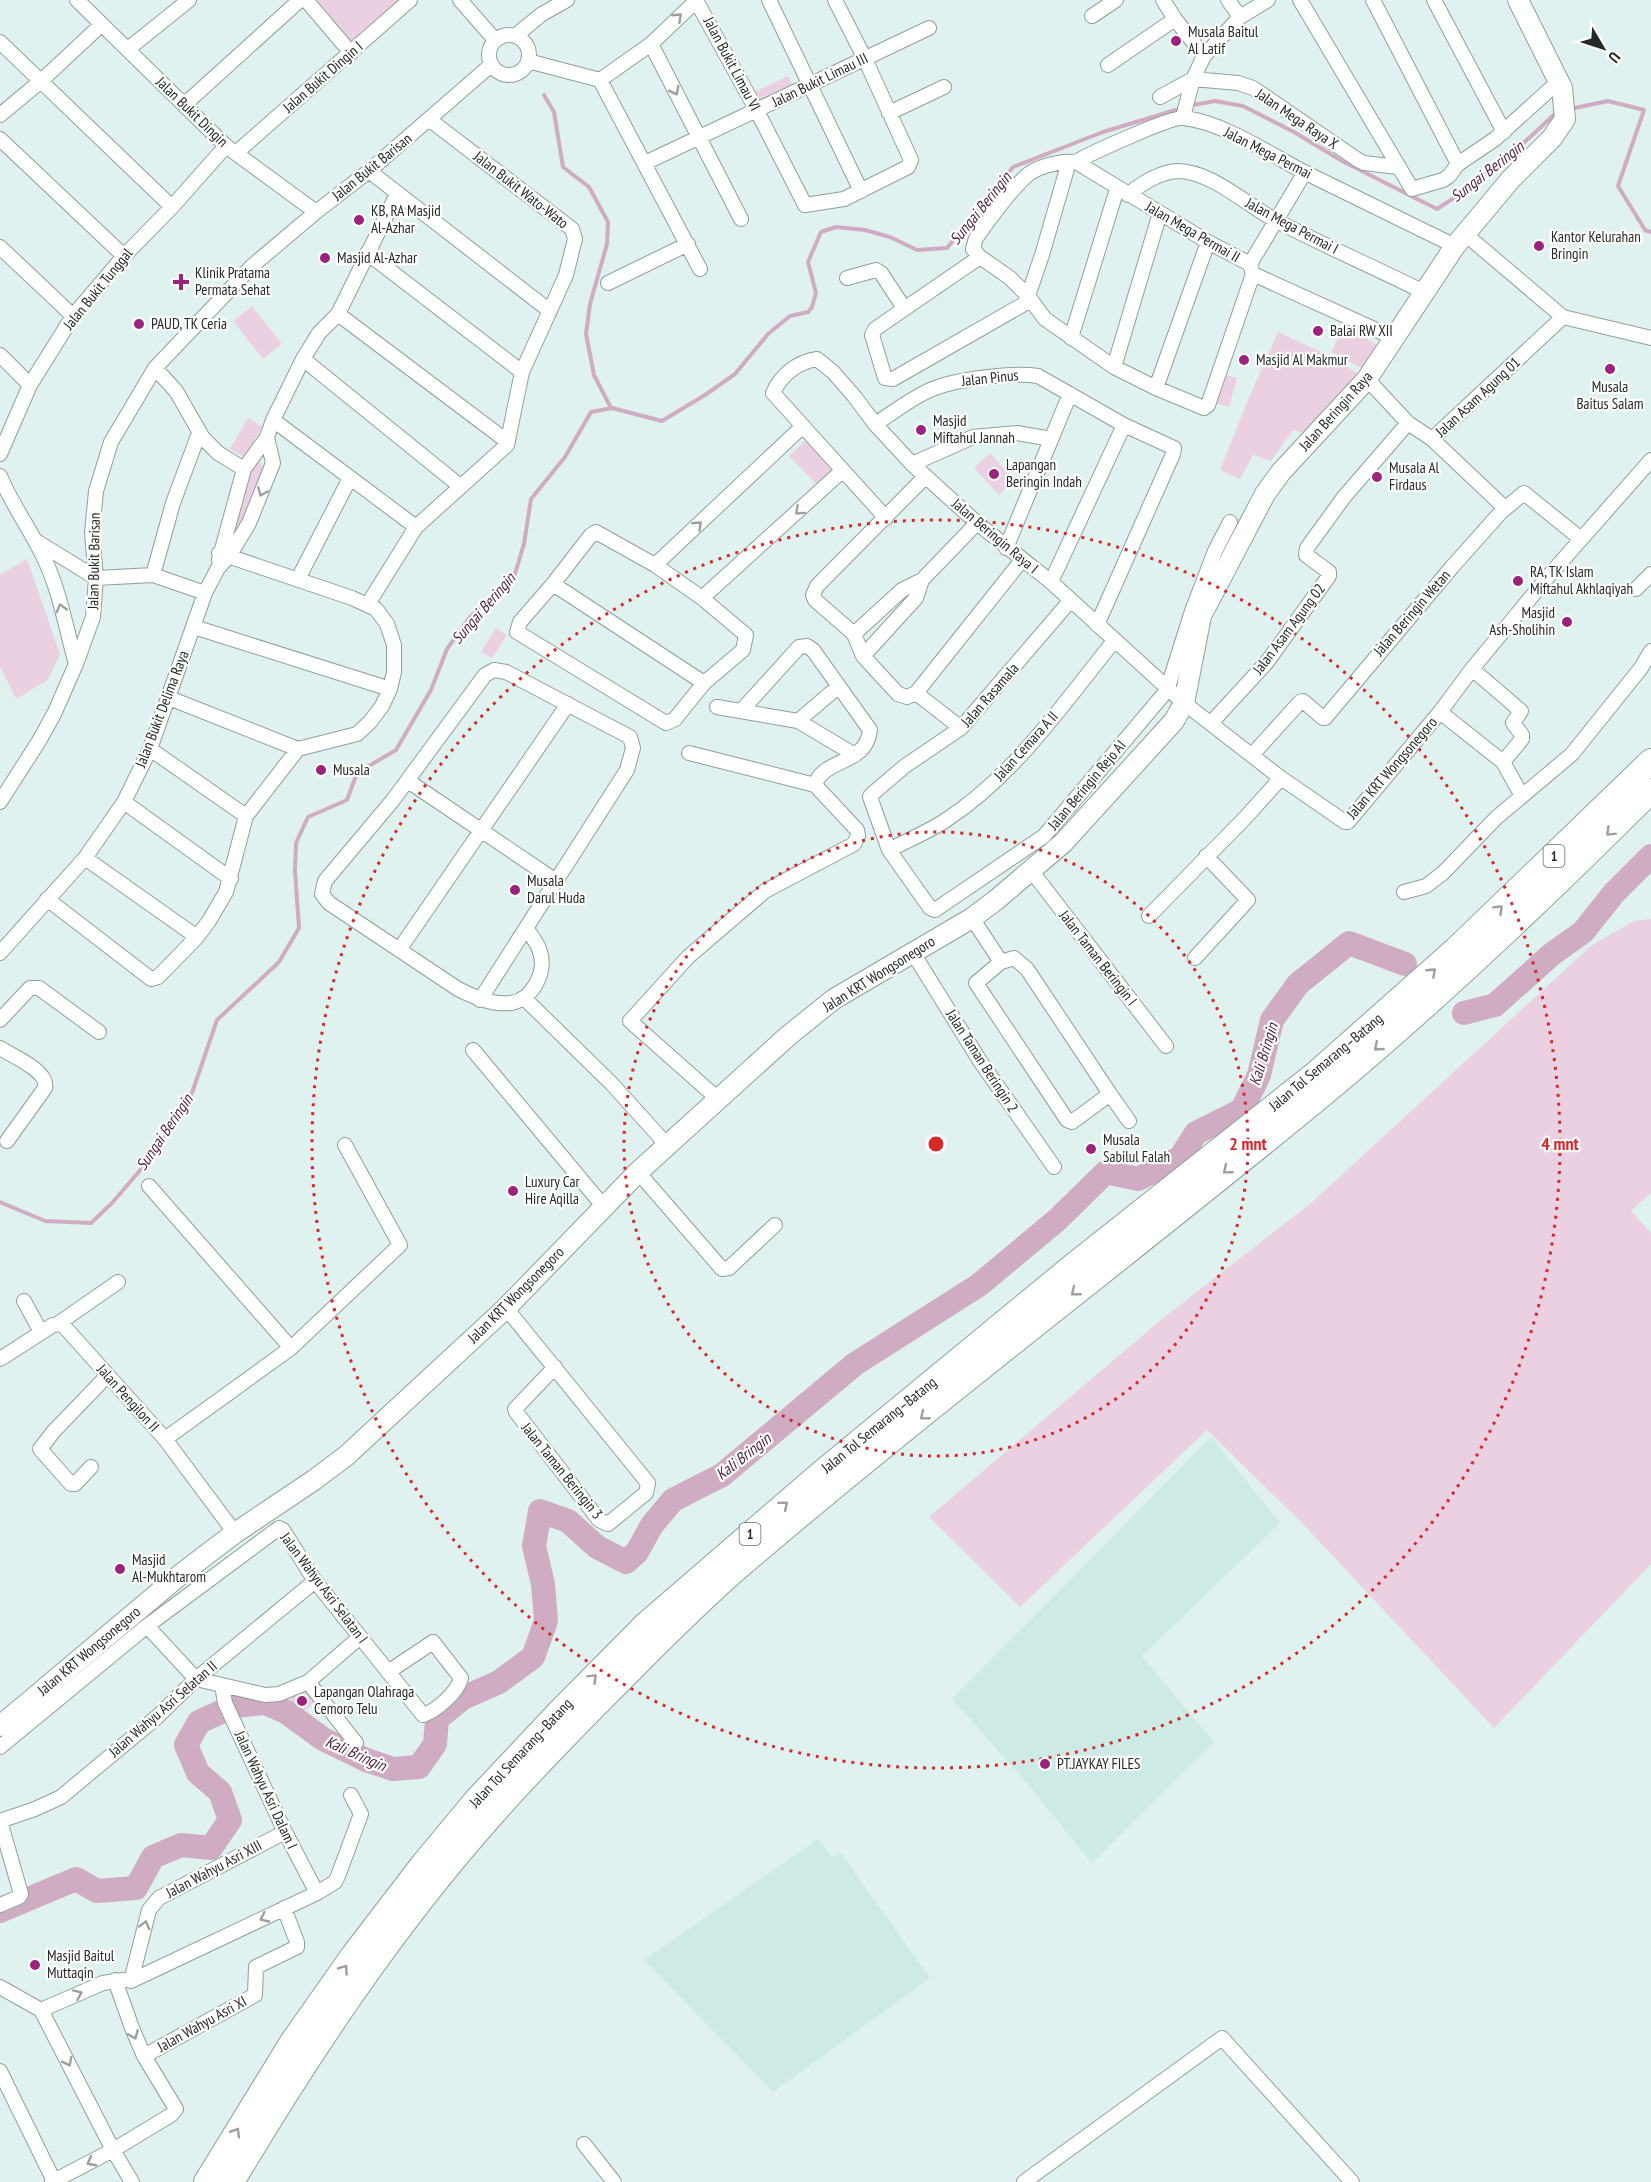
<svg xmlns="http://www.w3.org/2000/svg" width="1651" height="2182" viewBox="0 0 1651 2182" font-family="'PT Sans Narrow',sans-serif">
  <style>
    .built { fill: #ceeae6 }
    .green { fill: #ebd0e1 }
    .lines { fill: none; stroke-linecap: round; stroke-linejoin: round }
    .stream { stroke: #d0acc3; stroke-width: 4 }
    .river { stroke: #d0acc3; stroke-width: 24 }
    .street-casing { stroke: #8e9f9d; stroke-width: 16 }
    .secondary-casing { stroke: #8e9f9d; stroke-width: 22 }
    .highway-casing { stroke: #8e9f9d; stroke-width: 26 }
    .street { stroke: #fff; stroke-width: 14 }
    .secondary { stroke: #fff; stroke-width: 20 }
    .highway { stroke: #fff; stroke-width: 24 }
    .oneway { stroke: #9c9f9f }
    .ring { fill: none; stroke: #d62828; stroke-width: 3; stroke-dasharray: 3 6 }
    .poi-dot { fill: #9b237d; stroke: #fff; stroke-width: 2 }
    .labels { text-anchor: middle; stroke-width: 4.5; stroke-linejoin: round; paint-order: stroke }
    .shield { fill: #fff; stroke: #656a69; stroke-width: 1.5 }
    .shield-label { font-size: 14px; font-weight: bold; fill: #232a29 }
    .poi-label { font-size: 15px; fill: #232a29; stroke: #fff; text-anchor: start }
    .street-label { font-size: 15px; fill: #232a29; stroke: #fff }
    .water-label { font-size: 16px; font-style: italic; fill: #532545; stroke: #fff }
    .centre { fill: #d62828; stroke: #fff; stroke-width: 3 }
    .ring-label { font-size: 18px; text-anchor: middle; font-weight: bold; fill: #d62828; stroke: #fff; stroke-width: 4.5; stroke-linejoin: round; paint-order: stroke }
  </style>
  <rect width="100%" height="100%" fill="#e0f2f0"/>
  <path class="built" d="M1211,1437l69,86 -138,133 72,86 -122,121 -73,-89 -67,-75z
    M818,1839l14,18 8,-5 90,126 -157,114 -129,-132z"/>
  <path class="green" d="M312,0h93l-53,44 -9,-8z
    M788,76l6,12 -34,16 -6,-12z
    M252,306l30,38 -19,15 -30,-38z
    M1344,327l34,18 -13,25 -34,-18z
    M1278,332l41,19 38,22 -25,32 -30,28 -9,-3 -22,31 -18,-6 -13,24 -20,-9 28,-70z
    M1222,374l15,4 -8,29 -15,-4z
    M248,418l14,9 -18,30 -14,-8z
    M806,440l28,30 -17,15 -28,-29z
    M990,453l24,27 -15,15 -25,-27z
    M259,461l5,7 -27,69 -6,-1 17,-64z
    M27,559l33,95 -12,26 -32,19 -16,-32v-92z
    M496,628l11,7 -15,23 -11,-6z
    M1651,919v274l-20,18 20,22v331l-157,164 -192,-205 -95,-93 -187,177 -91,-90 233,-198 148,-115 282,-259 42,-24z
    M305,1687l12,14 -18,14 -12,-14z"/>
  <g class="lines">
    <path class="stream" d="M544,95l10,17 9,55 26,20 19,35 -1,22 -17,60 -4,30 8,41 17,33
      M1193,105l22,-4 28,5 51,26 48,29 95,48c45,-28 82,-61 120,-97
      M1570,109l38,-8 36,9 -26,76 27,44 6,2
      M0,1202l45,19 46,2 21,-20 37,-43 43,-67 25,-73 62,-58 20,-34 -4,-57 1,-28 12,-26 39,-17 10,-27 39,-23 35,-60 16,-41 23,-32 44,-40 10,-33 7,-45 34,-42 26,-45 21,-4 50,13 43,-26 30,-21 33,-40 22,-18 18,-4 4,-5 4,-14 -8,-31 13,-30 15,-5 29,3 25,7 27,13 30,-2 66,-81 90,-35 76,-23"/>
    <path class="river" d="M1464,1013l31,-8 57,-51 31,-22 31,-39 37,-37
      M0,1911l76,-32 21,12 39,-3 17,-31 28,-12 30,3 19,-28 -10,-28 -22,-19 -12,-28 13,-23 35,-16 31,-3 21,9 37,27 43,21 27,9 26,-2 16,-23 2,-25 26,-21 36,-16 34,-25 13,-36 -3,-37 -9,-38 6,-35 28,10 29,26 29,15 11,-10 15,-27 21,-25 49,-25 133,-111 124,-79 78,-65 49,-48 32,7 42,-21 16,-25 46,-23 17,-35 13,-55 26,-36 51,-41 56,21"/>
    <defs>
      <path id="street" d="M77,0l149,146 90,66
        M306,0l45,53
        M460,0l35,40
        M769,0l92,191
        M1163,0l12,19 29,37
        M1228,0l12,17
        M1300,0l112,189 31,-9 6,-4 9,-12 37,-25 64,-58
        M1373,0l85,164
        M1434,0l70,132
        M1092,16l24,-16
        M489 55a20 20 0 1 1 40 0a20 20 0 1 1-40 0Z
        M515,36l27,-22 25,-14
        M0,42l172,165
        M651,44l90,175
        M128,49l61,-49
        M528,61l72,19
        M1108,65l67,-46
        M600,80l51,-36 43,-41 4,1 59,107 48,94 39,-6 64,-32 3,-7 -46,-101 -30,-59
        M600,80l100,189
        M1160,97l33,-18 45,4 15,5 105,72 6,3 34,4
        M184,105l116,-105
        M889,113l55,-26
        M0,115l41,-34 60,-56
        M1183,117l10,-38 11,-23 36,-39 28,-17
        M0,139l124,117
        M236,153l174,-153
        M1069,162l-27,93 -14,41 -4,8 -131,75 -8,-1 -13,-43 3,-6 105,-72 -7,-8 3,-11c11,-16 39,-54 54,-65 12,-8 32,-12 46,-11l132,80 42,22 3,10 141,64
        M1076,162c13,-8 96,-46 108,-44 38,4 86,36 120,54 50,25 101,49 151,74
        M645,163l284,-135
        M369,171l181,140
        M1128,195c12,-11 32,-23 49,-24 36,0 71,36 102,51 48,25 97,46 145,70
        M1465,234l98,83 88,21
        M0,247l73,69
        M367,253l155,119
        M980,257l30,21 18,18 17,23 69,48 42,21 48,20 4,-3 45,-131
        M1250,264l55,-92
        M847,278l29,-8 5,3 23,35
        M608,283l80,-39
        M338,314l170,128
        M1071,338l46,-149
        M0,355l30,30
        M303,359l157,127
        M1114,367l46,-154
        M155,368l21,23 27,47 15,15 26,16
        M1367,379l41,44 24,16 131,-122
        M1156,388l52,-146
        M273,420l143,107
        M875,424c18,-11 40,-29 60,-36 24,-9 78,-16 103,-12l86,49 50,23 -1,6 -76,171
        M1432,439l73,69
        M0,454l30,-69 43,-69 51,-60 48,-49 54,-61
        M912,464l61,-27 44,-4 34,6
        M0,476c12,29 31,54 44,82 16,33 22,71 32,106
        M886,518l-113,-125c8,-18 24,-31 44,-34l16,13 21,24 21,28 37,40 65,59 74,59 133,121 97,75 64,44h3l92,-110 32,-43 74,-90 105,-119
        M596,532l59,33 47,33 44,37 -3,15 -39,33 -29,36 -9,4 -149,-91 3,-10 33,-38 38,-49z
        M36,541l60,37 57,-3 52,18
        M1006,548l64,-154
        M219,560l25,-91 23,-32 6,-17 30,-61 16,-26 19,-19 59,-120
        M655,565l147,-138
        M153,575l20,-72 26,-70
        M298,579l52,-101
        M1051,582l73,-157
        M553,584l151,99
        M1636,589l15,-15
        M702,598l140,-127
        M1070,601l-109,127 -56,38 -34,29 -1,2 19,53 41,58 5,2 109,-74 125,-148
        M368,604l48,-77 91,-82 15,-73 44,-97 9,-36 -3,-10 -142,-109
        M194,627l196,62
        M854,634l48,-44 20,-10 55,-57
        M863,656l53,-58 6,-18
        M1168,687l24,-76 23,-60 15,-29
        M916,693l-9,4 -9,-3 -35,-38 -9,-22 -39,-34 -2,-5 4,-9 108,-109
        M916,693l106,-133
        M916,693l45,35
        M169,698l129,51
        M717,707l81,14 57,34
        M1440,712l63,50 19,-23v-4l-9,-12 8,-12 -49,-42
        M798,721l41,-35
        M1211,723l56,-61 62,-86v-4l-23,-17 1,-7 37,-51 64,-74
        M150,749l96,67
        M689,753l126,32
        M1252,755l48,-53 3,-1 20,17h2l127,-151 49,-55 23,-19 57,46
        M1503,762l19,34
        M408,781l148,100 -76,119
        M0,802l39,-61 15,-27 22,-50 17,-47 3,-39 -4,-45 4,-42 15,-49 44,-74 97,-102 64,-54 53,-41 122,-106
        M124,802l107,77
        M889,850c19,-10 39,-18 57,-30 69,-45 117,-116 168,-179
        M85,858l112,79
        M1030,869l136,177
        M1404,892l22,-6 17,-13 53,-55 76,-64 69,-86 10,-17
        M47,899l104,80 7,-2 39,-40 12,-16 17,-29 20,-76 52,-67 59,-15 13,-12 12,-16 8,-17 4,-17v-27l-7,-21 -11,-15 -24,-11 -133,-45
        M1149,916l96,-98 36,-40
        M972,918l29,44 13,-4 13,11 83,125 -38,28 -5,-2 -91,-137 25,-21
        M526,928c5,8 12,15 14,24 7,20 -8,48 -29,51 -19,2 -37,-6 -53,-14l-129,-86 -7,-9 3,-13 68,-81 92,-125 9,-5 12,2 124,65 3,11 -6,22 -71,111
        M399,950l169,-246
        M0,953l85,-95 39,-56 26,-53 55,-156 13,-25 11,-12 20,-33 24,-60 -6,-26
        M913,953l67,108 74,106
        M1195,958l53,-58 -42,-44
        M524,998l88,86 55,61
        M0,1020l30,-32h9l60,44
        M0,1048c14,9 49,23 45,40l-38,53
        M473,1050l131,157
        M1110,1094l19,27
        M718,1099l-88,-78 58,-64 77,-66 89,-47 4,-8 -1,-6 -42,-45c9,-28 51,-19 55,-55l-57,-80 -6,-4 -8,1 -58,64
        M638,1172l84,97 7,-1 46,-43
        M149,1186l142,162
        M24,1301l17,31
        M506,1308l142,175 -2,10 -38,31 -9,-4 -83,-108 -1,-3 40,-42
        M59,1323l59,-41
        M0,1359l53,-34 9,-1 103,115 70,94
        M165,1439l126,-91 109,-103 -55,-100
        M91,1467l-16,17h-4l-31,-35 14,-18 53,-55
        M147,1626l49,53 69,16 14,-1 29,-12 52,-45
        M308,1682l48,61
        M222,1685l3,18 7,15 53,114 32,61
        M0,1747l147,-121 132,-98 4,2 32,51 108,134c13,-4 35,-23 38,-37l-28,-36 -45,30
        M0,1821l35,-12 26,-12 95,-79 40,-39 119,-98
        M0,1821l21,73 -2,3 -19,8
        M131,1981l186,-88 18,-11 3,-6 23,-62 -10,-19
        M131,1981l18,-71 10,-12 126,-66
        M0,1987l41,23 62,-27 20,-3
        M41,2010l72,140 19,32
        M144,2056l111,-61 1,-28 41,-20v-5l-13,-34
        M0,2071l54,110
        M584,2144l30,38
        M52,2182l61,-32 58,-35 5,-6 -32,-53 -12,-28 -17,-48
        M1024,2182l198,-144 130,144"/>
      <path id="secondary" d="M0,1726l181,-152 54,-41 79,-53 32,-24 160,-148 132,-136 150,-136 46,-37 138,-81 24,-18 67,-57 111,-122 10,-18 17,-87 64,-122 16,-22 86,-93 88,-133 56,-67 41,-41 13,-19 -3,-31 -44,-88"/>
      <path id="highway" d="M206,2182l86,-140 62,-88 69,-90 54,-65 80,-85 89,-90 175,-151 254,-209 240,-190 141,-125 195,-188
        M232,2182c77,-129 161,-256 261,-368 40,-45 82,-88 125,-131 40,-40 80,-81 123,-118 191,-163 392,-314 586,-474 113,-94 220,-196 324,-300"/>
    </defs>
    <use href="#street" class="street-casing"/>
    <use href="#secondary" class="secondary-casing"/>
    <use href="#highway" class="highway-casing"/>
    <use href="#street" class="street"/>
    <use href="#secondary" class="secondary"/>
    <use href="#highway" class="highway"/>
  </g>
  <defs><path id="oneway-chevron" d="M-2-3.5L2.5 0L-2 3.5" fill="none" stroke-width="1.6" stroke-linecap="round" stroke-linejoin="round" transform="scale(1.5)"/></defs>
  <g class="oneway">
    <use href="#oneway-chevron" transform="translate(678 17) rotate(-43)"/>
    <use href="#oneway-chevron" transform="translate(675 91) rotate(63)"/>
    <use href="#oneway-chevron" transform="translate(262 492) rotate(112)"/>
    <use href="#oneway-chevron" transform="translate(799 511) rotate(138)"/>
    <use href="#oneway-chevron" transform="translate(698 525) rotate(-43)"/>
    <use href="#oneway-chevron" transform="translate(61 608) rotate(-105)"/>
    <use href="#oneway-chevron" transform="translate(1610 832) rotate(135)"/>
    <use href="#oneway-chevron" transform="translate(1499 909) rotate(-44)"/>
    <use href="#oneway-chevron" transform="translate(1432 972) rotate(-43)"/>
    <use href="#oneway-chevron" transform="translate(1378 1047) rotate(139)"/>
    <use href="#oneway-chevron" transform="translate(1227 1170) rotate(141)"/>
    <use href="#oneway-chevron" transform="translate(1075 1292) rotate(141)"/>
    <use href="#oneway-chevron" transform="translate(924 1416) rotate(141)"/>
    <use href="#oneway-chevron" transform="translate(784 1505) rotate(-40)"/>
    <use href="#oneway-chevron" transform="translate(593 1678) rotate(-45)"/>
    <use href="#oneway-chevron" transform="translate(264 1918) rotate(155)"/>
    <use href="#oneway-chevron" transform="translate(145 1925) rotate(-75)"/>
    <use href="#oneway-chevron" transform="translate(344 1969) rotate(-55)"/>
    <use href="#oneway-chevron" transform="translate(78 1994) rotate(-24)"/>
    <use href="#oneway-chevron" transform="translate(134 2035) rotate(67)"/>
    <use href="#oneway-chevron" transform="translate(68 2062) rotate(63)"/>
    <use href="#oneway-chevron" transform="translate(236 2132) rotate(-59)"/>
    <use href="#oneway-chevron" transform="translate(91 2162) rotate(152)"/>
  </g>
  <g class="ring">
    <circle cx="936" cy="1144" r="312"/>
    <circle cx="936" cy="1144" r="624"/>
  </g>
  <g class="poi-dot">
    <circle cx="1176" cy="41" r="6"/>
    <circle cx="359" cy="220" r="6"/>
    <circle cx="1539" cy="246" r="6"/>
    <circle cx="325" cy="258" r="6"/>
    <path d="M178 273h6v6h6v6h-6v6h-6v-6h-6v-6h6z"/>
    <circle cx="139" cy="324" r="6"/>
    <circle cx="1318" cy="331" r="6"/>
    <circle cx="1244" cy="360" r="6"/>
    <circle cx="1610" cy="369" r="6"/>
    <circle cx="921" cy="430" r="6"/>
    <circle cx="994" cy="474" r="6"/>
    <circle cx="1377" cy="477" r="6"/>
    <circle cx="1518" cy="581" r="6"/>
    <circle cx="1567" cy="622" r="6"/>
    <circle cx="321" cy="770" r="6"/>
    <circle cx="515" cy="890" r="6"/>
    <circle cx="1091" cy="1149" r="6"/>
    <circle cx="513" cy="1191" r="6"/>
    <circle cx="120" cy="1569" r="6"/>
    <circle cx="302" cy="1701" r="6"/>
    <circle cx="1045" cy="1764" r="6"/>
    <circle cx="35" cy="1965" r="6"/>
  </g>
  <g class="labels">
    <g class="shield">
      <rect x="1543.5" y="845" width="21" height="22" rx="4.5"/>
      <rect x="739.5" y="1523" width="21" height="22" rx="4.5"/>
    </g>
    <g class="shield-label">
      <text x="1554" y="861">1</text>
      <text x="750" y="1539">1</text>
    </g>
    <g class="poi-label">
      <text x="1188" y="37">Musala Baitul<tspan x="1188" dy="17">Al Latif</tspan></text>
      <text x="371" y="216">KB, RA Masjid<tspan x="371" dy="17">Al-Azhar</tspan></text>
      <text x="1551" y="242">Kantor Kelurahan<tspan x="1551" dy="17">Bringin</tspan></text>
      <text x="337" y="263">Masjid Al-Azhar</text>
      <text x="195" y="278">Klinik Pratama<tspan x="195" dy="17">Permata Sehat</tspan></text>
      <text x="151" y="329">PAUD, TK Ceria</text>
      <text x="1330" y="336">Balai RW XII</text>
      <text x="1256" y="365">Masjid Al Makmur</text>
      <text x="1610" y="392" text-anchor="middle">Musala<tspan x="1610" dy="17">Baitus Salam</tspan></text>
      <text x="933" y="426">Masjid<tspan x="933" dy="17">Miftahul Jannah</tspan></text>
      <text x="1006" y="470">Lapangan<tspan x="1006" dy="17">Beringin Indah</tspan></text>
      <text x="1389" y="473">Musala Al<tspan x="1389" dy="17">Firdaus</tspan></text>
      <text x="1530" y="577">RA, TK Islam<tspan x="1530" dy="17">Miftahul Akhlaqiyah</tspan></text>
      <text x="1555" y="618" text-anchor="end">Masjid<tspan x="1555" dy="17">Ash-Sholihin</tspan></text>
      <text x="333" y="775">Musala</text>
      <text x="527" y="886">Musala<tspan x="527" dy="17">Darul Huda</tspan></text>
      <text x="1103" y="1145">Musala<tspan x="1103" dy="17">Sabilul Falah</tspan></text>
      <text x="525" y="1187">Luxury Car<tspan x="525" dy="17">Hire Aqilla</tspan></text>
      <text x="132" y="1565">Masjid<tspan x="132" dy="17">Al-Mukhtarom</tspan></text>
      <text x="314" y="1697">Lapangan Olahraga<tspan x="314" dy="17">Cemoro Telu</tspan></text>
      <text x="1057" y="1769">PT.JAYKAY FILES</text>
      <text x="47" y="1961">Masjid Baitul<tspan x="47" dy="17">Muttaqin</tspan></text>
    </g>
    <g class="street-label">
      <text transform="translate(732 64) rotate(62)" y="5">Jalan Bukit Limau VI</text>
      <text transform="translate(323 77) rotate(-41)" y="5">Jalan Bukit Dingin I</text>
      <text transform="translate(820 80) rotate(-26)" y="5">Jalan Bukit Limau III</text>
      <text transform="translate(192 112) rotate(44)" y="5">Jalan Bukit Dingin</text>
      <text transform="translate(1297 119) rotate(34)" y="5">Jalan Mega Raya X</text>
      <text transform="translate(1268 153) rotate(27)" y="5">Jalan Mega Permai</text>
      <text transform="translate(372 167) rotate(-39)" y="5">Jalan Bukit Barisan</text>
      <text transform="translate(521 190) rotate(38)" y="5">Jalan Bukit Wato-Wato</text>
      <text transform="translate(1292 226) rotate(28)" y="5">Jalan Mega Permai I</text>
      <text transform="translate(1193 232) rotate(30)" y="5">Jalan Mega Permai II</text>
      <text transform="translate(98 289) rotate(-51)" y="5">Jalan Bukit Tunggal</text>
      <text transform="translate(990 378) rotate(-6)" y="5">Jalan Pinus</text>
      <text transform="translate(1478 397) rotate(-43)" y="5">Jalan Asam Agung 01</text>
      <text transform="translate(1336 411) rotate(-48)" y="5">Jalan Beringin Raya</text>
      <text transform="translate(995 536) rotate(40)" y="5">Jalan Beringin Raya I</text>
      <text transform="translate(94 561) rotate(-89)" y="5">Jalan Bukit Barisan</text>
      <text transform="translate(1412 613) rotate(-49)" y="5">Jalan Beringin Wetan</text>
      <text transform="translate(1289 629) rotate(-53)" y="5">Jalan Asam Agung 02</text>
      <text transform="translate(990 695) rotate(-49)" y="5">Jalan Rasamala</text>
      <text transform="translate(162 709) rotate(-69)" y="5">Jalan Bukit Delima Raya</text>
      <text transform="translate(1026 746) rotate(-48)" y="5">Jalan Cemara A II</text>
      <text transform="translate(1392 768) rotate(-49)" y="5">Jalan KRT Wongsonegoro</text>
      <text transform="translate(1087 785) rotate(-50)" y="5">Jalan Beringin Rejo AI</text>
      <text transform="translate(1098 958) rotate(52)" y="5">Jalan Taman Beringin I</text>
      <text transform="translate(879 974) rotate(-32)" y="5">Jalan KRT Wongsonegoro</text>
      <text transform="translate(982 1061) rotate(57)" y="5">Jalan Taman Beringin 2</text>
      <text transform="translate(1326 1062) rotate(-40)" y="5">Jalan Tol Semarang–Batang</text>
      <text transform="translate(516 1295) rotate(-45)" y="5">Jalan KRT Wongsonegoro</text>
      <text transform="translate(128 1398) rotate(48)" y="5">Jalan Pengilon II</text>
      <text transform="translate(879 1425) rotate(-39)" y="5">Jalan Tol Semarang–Batang</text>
      <text transform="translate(562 1471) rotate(51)" y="5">Jalan Taman Beringin 3</text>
      <text transform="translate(324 1588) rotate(53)" y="5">Jalan Wahyu Asri Selatan I</text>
      <text transform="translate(89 1651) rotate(-40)" y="5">Jalan KRT Wongsonegoro</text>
      <text transform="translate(163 1709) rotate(-41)" y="5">Jalan Wahyu Asri Selatan II</text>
      <text transform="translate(521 1753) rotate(-47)" y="5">Jalan Tol Semarang–Batang</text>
      <text transform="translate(266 1790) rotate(65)" y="5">Jalan Wahyu Asri Dalam I</text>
      <text transform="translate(214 1869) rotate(-28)" y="5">Jalan Wahyu Asri XIII</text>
      <text transform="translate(202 2024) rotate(-29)" y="5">Jalan Wahyu Asri XI</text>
    </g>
    <g class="water-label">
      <text transform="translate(1487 171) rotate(-38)" y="6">Sungai Beringin</text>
      <text transform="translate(980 208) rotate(-51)" y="6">Sungai Beringin</text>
      <text transform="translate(483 608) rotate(-49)" y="6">Sungai Beringin</text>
      <text transform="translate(1263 1054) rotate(-73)" y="6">Kali Bringin</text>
      <text transform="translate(164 1132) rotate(-56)" y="6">Sungai Beringin</text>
      <text transform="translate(743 1456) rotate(-38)" y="6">Kali Bringin</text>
      <text transform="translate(356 1753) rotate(24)" y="6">Kali Bringin</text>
    </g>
  </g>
  <circle cx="936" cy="1144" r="9" class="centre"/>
  <g class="ring-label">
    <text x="1248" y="1150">2 mnt</text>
    <text x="1560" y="1150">4 mnt</text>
  </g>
  <g transform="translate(1603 48) rotate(129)" stroke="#ffffff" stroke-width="4.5" paint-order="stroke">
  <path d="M0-4.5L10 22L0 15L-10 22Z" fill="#232a29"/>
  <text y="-9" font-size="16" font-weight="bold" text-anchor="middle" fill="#232a29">U</text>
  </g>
</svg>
